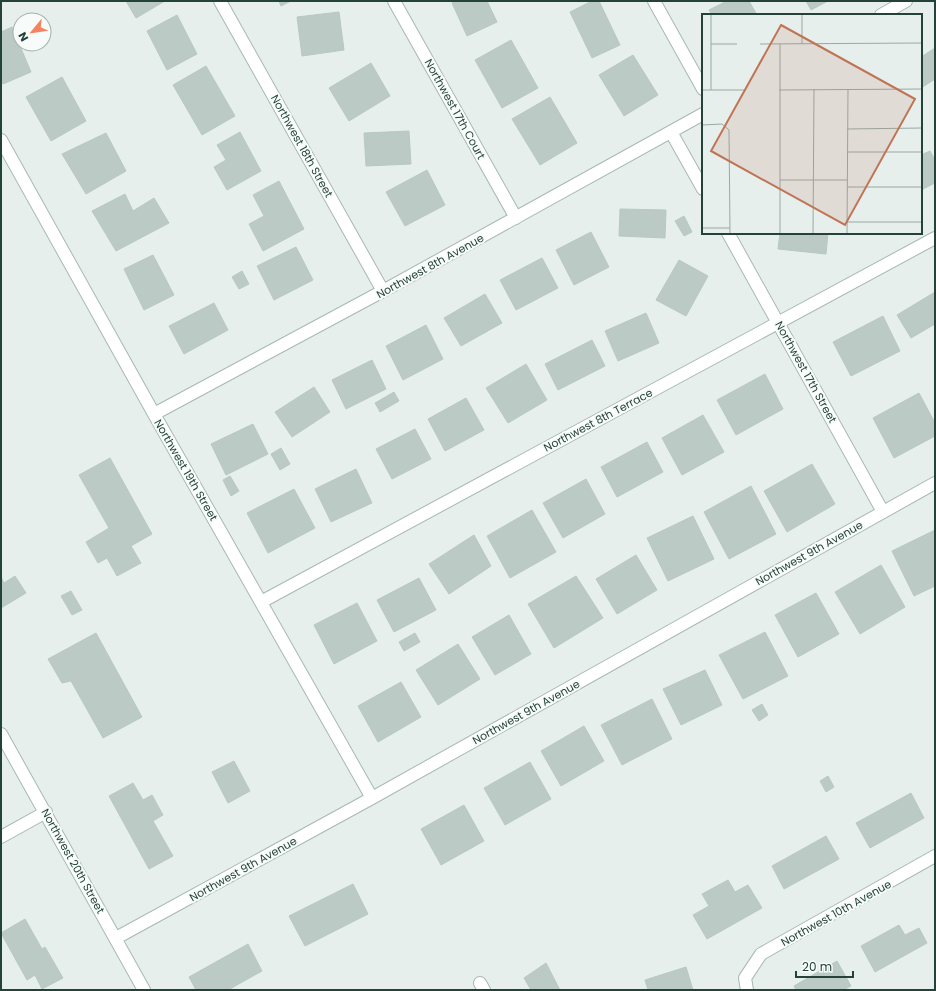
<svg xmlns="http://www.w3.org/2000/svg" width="936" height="991" viewBox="0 0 936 991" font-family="Poppins,sans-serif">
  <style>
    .building { fill: #bbcac4; stroke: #b8c9c2 }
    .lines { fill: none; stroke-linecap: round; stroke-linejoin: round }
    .minor-casing { stroke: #a8b8b2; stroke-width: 14 }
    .minor { stroke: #fff; stroke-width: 12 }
    .labels { text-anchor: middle; stroke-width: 4; stroke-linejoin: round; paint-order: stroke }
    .street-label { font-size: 11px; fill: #24423a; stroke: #f7fbf9 }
    .inset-road { fill: none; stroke: #98aaa4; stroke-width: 1 }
    .view { fill: #c07456; fill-opacity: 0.15; stroke: #c07456; stroke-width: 2 }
    .inset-edge { fill: none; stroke: #24423a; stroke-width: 2 }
  </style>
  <rect width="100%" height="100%" fill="#e6efeb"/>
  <path class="building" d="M126,1h39l-29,17z
    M279,1h12l-10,5z
    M455,1h32l10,21 -30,14 -15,-33z
    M592,1h7l21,44 -28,13 -22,-46z
    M727,1h22l8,14h-45l-3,-5z
    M806,1h22l-17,9z
    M339,12l5,38 -42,6 -5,-39z
    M177,15l20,39 -30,16 -20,-39z
    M12,27l19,45 -28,12 -2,-4v-48z
    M511,40l27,48 -36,20 -27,-48z
    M935,48v31l-14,9v-31z
    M633,55l25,40 -34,21 -25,-41z
    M371,63l19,33 -41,25 -20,-33z
    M206,66l29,50 -33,19 -29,-50z
    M62,77l24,44 -35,20 -25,-44z
    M550,97l27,46 -37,22 -28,-46z
    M409,131l2,33 -45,2 -2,-33z
    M240,132l21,39 -34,19 -13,-23 12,-7 -9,-15z
    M106,133l20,38 -40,23 -24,-40z
    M930,151l5,9v23l-14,7v-35z
    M427,170l18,35 -40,21 -19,-34z
    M279,181l25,48 -41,22 -14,-27 15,-8 -11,-21z
    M125,194l8,17 21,-13 15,25 -53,28 -24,-40z
    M620,209l46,1 -1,28 -46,-2z
    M684,216l8,16 -8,4 -9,-15z
    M591,232l18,35 -35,18 -18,-35z
    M780,233h48l-2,21 -48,-5z
    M296,247l17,33 -39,20 -17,-34z
    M153,255l21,40 -30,15 -20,-41z
    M542,258l16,30 -42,22 -16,-30z
    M679,260l29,16 -22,40 -30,-16z
    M242,271l7,13 -10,5 -7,-12z
    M935,292v32l-24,14 -14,-23z
    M485,294l17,29 -41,23 -17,-28z
    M214,303l14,27 -44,24 -15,-28z
    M646,313l13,30 -41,18 -13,-30z
    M883,316l17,35 -49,25 -18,-34z
    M426,325l17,34 -40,21 -17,-34z
    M592,340l13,26 -47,24 -13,-26z
    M372,360l14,29 -40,20 -14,-29z
    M526,364l21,36 -39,23 -22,-35z
    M765,374l18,35 -47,26 -19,-35z
    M314,387l16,25 -38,25 -17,-25z
    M394,392l5,9 -19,11 -5,-9z
    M919,393l16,30v13l-41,22 -21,-40z
    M466,398l18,32 -39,21 -17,-32z
    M703,415l21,37 -42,23 -20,-37z
    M253,424l15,30 -42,21 -15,-31z
    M415,429l16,30 -39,20 -16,-30z
    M647,442l16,30 -46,25 -16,-30z
    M281,448l9,16 -10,6 -9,-16z
    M110,458l42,76 -21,12 10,17 -24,13 -10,-18 -9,5 -12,-21 23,-14 -30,-53z
    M812,464l23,40 -48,28 -23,-41z
    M356,469l16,34 -41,19 -16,-33z
    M230,476l9,15 -8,5 -8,-16z
    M586,479l19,35 -42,24 -20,-35z
    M751,486l25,48 -47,25 -25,-47z
    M294,489l21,39 -47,25 -21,-40z
    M532,510l24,42 -46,26 -23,-42z
    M693,516l21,43 -46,22 -21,-43z
    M935,530v56l-21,10 -22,-45z
    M474,535l17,31 -42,28 -20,-30z
    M636,555l21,35 -40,24 -21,-35z
    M881,565l24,42 -45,27 -25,-42z
    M15,576l11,17 -25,15v-31l3,6z
    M576,576l27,42 -49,30 -26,-44z
    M419,578l17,32 -42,22 -17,-32z
    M71,591l11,19 -10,5 -11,-19z
    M816,593l23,41 -41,23 -23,-42z
    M357,603l20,38 -43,23 -20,-39z
    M509,615l22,39 -36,21 -23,-38z
    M765,632l23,44 -45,23 -24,-44z
    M96,633l46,84 -39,21 -32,-57 -9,2 -14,-24z
    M415,633l5,9 -16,9 -5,-9z
    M458,644l22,35 -42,26 -22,-35z
    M705,670l17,35 -41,20 -18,-36z
    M401,682l20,35 -43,25 -20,-36z
    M652,699l20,40 -50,26 -21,-40z
    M762,704l6,11 -9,6 -7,-11z
    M584,726l20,35 -43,25 -20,-35z
    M234,761l16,30 -22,12 -16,-31z
    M530,762l21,37 -46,26 -21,-37z
    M828,776l6,11 -8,5 -6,-11z
    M133,783l10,17 9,-5 11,20 -10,6 20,35 -24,13 -40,-73z
    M911,793l13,25 -54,30 -14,-25z
    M464,805l20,36 -43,24 -20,-36z
    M826,836l13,23 -55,30 -12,-23z
    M728,880l7,12 13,-7 14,23 -55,31 -14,-24 16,-9 -7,-12z
    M353,884l15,30 -63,32 -16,-30z
    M25,919l17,30 3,-2 18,31 -21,11 -7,-14 -8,5 -26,-47z
    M899,925l6,10 14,-7 8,15 -52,29 -14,-26z
    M248,944l14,27 -34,19h-32l-7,-13z
    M837,961l14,25 -8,4h-47l-2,-4z
    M546,963l14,27h-29l-7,-12z
    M686,967l7,23h-45l-3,-10z"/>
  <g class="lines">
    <defs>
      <path id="minor" d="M220,1l163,290
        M394,1l122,217
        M654,1l49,88
        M881,15l25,-14
        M671,132l32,57
        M1,140l153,274 218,384
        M728,233l155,279
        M154,414l229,-123 320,-177
        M261,602l674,-364
        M1,734l143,256
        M1,837l45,-25
        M116,938l256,-140 563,-315
        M480,983l4,7
        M747,990l-2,-12 16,-24 174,-98"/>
    </defs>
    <use href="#minor" class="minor-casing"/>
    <use href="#minor" class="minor"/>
  </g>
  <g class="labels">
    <g class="street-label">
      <text transform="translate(455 109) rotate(61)" y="4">Northwest 17th Court</text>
      <text transform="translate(302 146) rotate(61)" y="4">Northwest 18th Street</text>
      <text transform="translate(430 266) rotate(-29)" y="4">Northwest 8th Avenue</text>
      <text transform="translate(806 372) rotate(61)" y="4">Northwest 17th Street</text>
      <text transform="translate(598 420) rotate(-28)" y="4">Northwest 8th Terrace</text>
      <text transform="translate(186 470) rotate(60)" y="4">Northwest 19th Street</text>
      <text transform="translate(809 553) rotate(-29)" y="4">Northwest 9th Avenue</text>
      <text transform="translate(526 712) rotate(-29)" y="4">Northwest 9th Avenue</text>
      <text transform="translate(73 861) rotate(61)" y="4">Northwest 20th Street</text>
      <text transform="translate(243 869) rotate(-29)" y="4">Northwest 9th Avenue</text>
      <text transform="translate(836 913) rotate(-29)" y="4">Northwest 10th Avenue</text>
    </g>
  </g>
  <g transform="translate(702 14)">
    <rect width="220" height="220" fill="#e6efeb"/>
    <path class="inset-road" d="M9,1v75M9,30h26M58,30l162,-1M78,30v189M100,30v-29M0,76h44M77,76l143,-1M0,111l20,-1 7,6 1,103M145,115l75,-1M145,138h75M78,166h67M145,173h75M145,208h75M0,214h28M111,219l1,-144M145,219l1,-144"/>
    <path class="view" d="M79,11l134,74 -70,126 -134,-74z"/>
    <rect width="220" height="220" class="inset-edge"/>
  </g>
  <rect width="936" height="991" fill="none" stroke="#24423a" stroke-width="4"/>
  <g transform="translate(32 32) rotate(241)"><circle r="19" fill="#f7fbf9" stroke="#a3b1ad"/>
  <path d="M0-3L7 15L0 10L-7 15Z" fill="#f4845f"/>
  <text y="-6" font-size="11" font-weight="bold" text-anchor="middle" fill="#24423a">N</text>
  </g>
  <path d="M796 971v6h57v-6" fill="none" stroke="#24423a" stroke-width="2"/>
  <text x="802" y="971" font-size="12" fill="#24423a" stroke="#f7fbf9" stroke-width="3" paint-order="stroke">20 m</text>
</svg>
